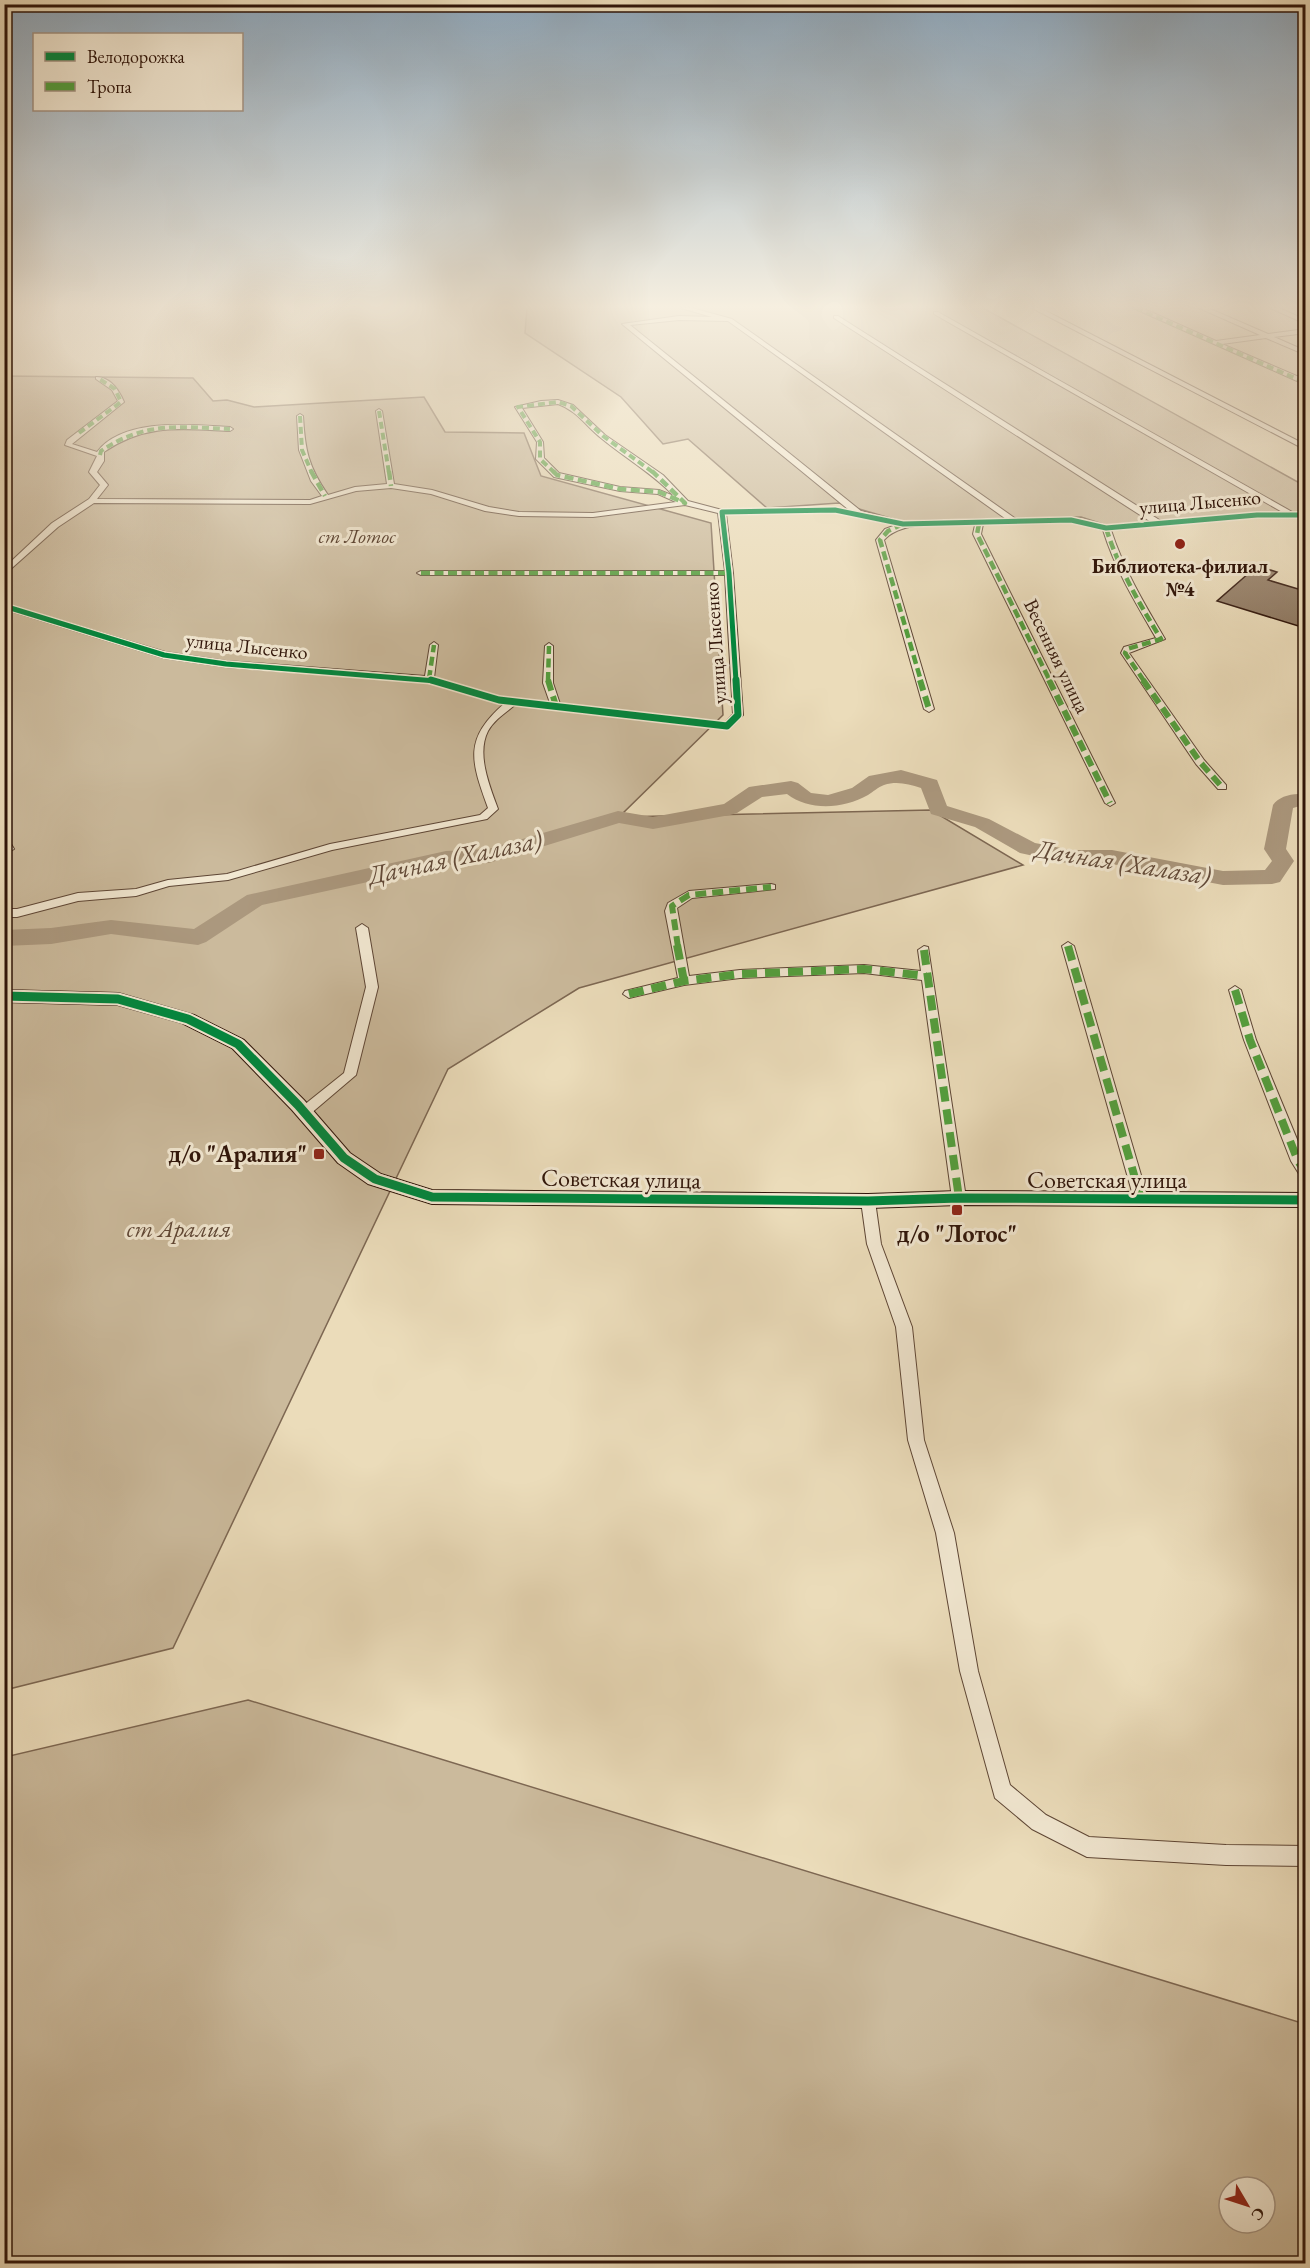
<svg xmlns="http://www.w3.org/2000/svg" width="1310" height="2268" viewBox="0 0 1310 2268" font-family="'EB Garamond',serif">
  <style>
    .green { fill: #cbba9c; stroke: #7d6752; stroke-width: 1.5; fill-rule: evenodd }
    .lines { fill: none; stroke-linecap: round; stroke-linejoin: round }
    .river { fill: #ab987e; fill-rule: evenodd }
    .building { fill: #917c65; stroke: #2f1409; stroke-width: 1.5 }
    .street-casing { stroke: #5e4635; stroke-width: 2 }
    .secondary-casing { stroke: #2f1409; stroke-width: 2 }
    .street { fill: #f2e8d2; fill-rule: evenodd }
    .secondary { fill: #f2e8d2; fill-rule: evenodd }
    .quiet-far3 { stroke: #52a03e; stroke-width: 4; stroke-dasharray: 7 4; stroke-linecap: butt }
    .quiet-far2 { stroke: #52a03e; stroke-width: 4.5; stroke-dasharray: 9 4.5; stroke-linecap: butt }
    .quiet-far1 { stroke: #52a03e; stroke-width: 6; stroke-dasharray: 11 6; stroke-linecap: butt }
    .quiet { stroke: #52a03e; stroke-width: 8; stroke-dasharray: 15 8; stroke-linecap: butt }
    .cycleway-far2-casing { stroke: #f2e8d2; stroke-width: 8 }
    .cycleway-far1-casing { stroke: #f2e8d2; stroke-width: 10 }
    .cycleway-casing { stroke: #f2e8d2; stroke-width: 13 }
    .cycleway-far2 { stroke: #00873e; stroke-width: 5 }
    .cycleway-far1 { stroke: #00873e; stroke-width: 7 }
    .cycleway { stroke: #00873e; stroke-width: 9 }
    .poi-dot { fill: #8f2418; stroke: #f2e8d2; stroke-width: 2 }
    .labels { text-anchor: middle; stroke-width: 6; stroke-linejoin: round; paint-order: stroke }
    .far-street-label { font-size: 20px; fill: #2f1409; stroke: #f2e8d2 }
    .far-park-label { font-size: 20px; font-style: italic; fill: #5e4635; stroke: #f2e8d2 }
    .far-poi-label { font-size: 20px; font-weight: bold; fill: #2f1409; stroke: #f2e8d2 }
    .poi-label { font-size: 24px; font-weight: bold; fill: #2f1409; stroke: #f2e8d2; text-anchor: end }
    .street-label { font-size: 24px; fill: #2f1409; stroke: #f2e8d2 }
    .park-label { font-size: 24px; font-style: italic; fill: #5e4635; stroke: #f2e8d2 }
    .water-label { font-size: 26px; font-style: italic; fill: #614938; stroke: #f2e8d2 }
  </style>
  <rect width="100%" height="100%" fill="#ebdcba"/>
  <filter id="stains"><feTurbulence type="fractalNoise" baseFrequency=".00333" numOctaves="4"/><feColorMatrix values="0 0 0 0 .2 0 0 0 0 .09 0 0 0 0 .02 0 0 0 .5 -.17"/></filter>
  <radialGradient id="worn" r=".72"><stop offset=".6" stop-color="#630" stop-opacity="0"/><stop offset="1" stop-color="#630" stop-opacity=".3"/></radialGradient>
  <path class="green" d="M527,308h456l322,178v25l-193,16 -31,-10 -181,4 -61,-18 -72,5 -79,-69 -25,5 -42,-47 -96,-64z
    M4,376l189,2 20,23 14,-1 27,7 170,-10 21,35 79,1 17,43 170,47 12,192 -104,102 312,-7 92,55 -444,123 -131,81 -275,579 -168,42z
    M248,1700l1057,324v239h-1300v-506zM1229,2187h36v36h-36z"/>
  <g class="lines">
    <path class="river" d="M901,770l36,10 10,26 42,13 46,24 36,7h41l111,21 42,-1 7,-9 -8,-12 9,-44c6,-9 22,-13 33,-10v12l-6,-1 -7,2 -7,41 8,12 -14,21 -8,2 -49,1 -111,-21h-41l-51,-11 -45,-26 -44,-13 -10,-26c-13,-4 -24,-7 -37,-3 -6,2 -11,7 -16,10 -25,14 -59,16 -81,-1l-25,3 -25,16 -7,2 -77,14 -34,-6 -130,40 -43,2 -184,40 -56,37 -8,3 -87,-11 -60,10 -47,2v-16l47,-2 60,-8 83,9 53,-34 199,-44 42,-2 130,-38 35,6 71,-13 25,-17 42,-6 7,2 13,10 17,2 24,-7 17,-12z"/>
  </g>
  <path class="building" d="M1257,566l20,6 -9,8 37,11v37l-88,-27z"/>
  <g class="lines">
    <defs>
      <path id="street" d="M681,308h11l40,11 284,200 55,-1 35,8 45,-4 -317,-204v-2h4l323,205 96,-8h27l-350,-199v-2h4l356,201h12v4h-49l-146,13c13,40 33,73 54,109l-36,14 75,107 22,25v4h-8l-22,-25 -75,-111 3,-6 32,-9c-21,-36 -41,-69 -53,-108l-32,-8 -88,2 -2,10 134,269 -5,3 -5,-3 -132,-269 2,-9c-28,0 -72,-6 -91,15l50,169 -5,3 -5,-3 -48,-169 9,-11 11,-4 -61,-13 -109,2 7,59 10,142 -13,13 -215,-23c-10,8 -21,15 -27,26 -12,23 2,56 10,78l-11,10 -155,31 -104,30 -59,6 -33,10 -58,5 -61,16h-13v-8h13l61,-16 58,-4 32,-9 59,-6 103,-30 150,-29 8,-7c-17,-47 -25,-69 17,-105l-77,-21 -202,-15 -62,-9 -160,-49v-5l161,48 61,9 199,15 5,-31 4,-3 4,3 -4,33 66,19 50,6 -7,-20 2,-37 4,-3 4,3v37l7,21 165,19 8,-9 -8,-139h-304l-4,-2 4,-2h304l-7,-58 -33,-8 -92,12 -74,-1 -34,-5 -54,-17 -40,-6 -35,3 -46,13 -216,-1 -36,24 -54,48v-7l48,-45 37,-24 11,-14 -11,-13 8,-16 -32,-11 2,-5 51,-39 -6,-11 -16,-11v-2c14,0 23,13 28,25l-52,42 25,8c27,-35 94,-27 133,-25l3,2 -3,2c-48,-2 -84,-8 -126,21v9l-7,11 11,13 -11,14 213,1 12,-4 -11,-15 -12,-31 -2,-34 3,-2 3,2c2,34 5,50 25,79l27,-8 32,-3 -11,-73 3,-2 3,2 12,73 38,6 57,17 30,5 74,1 83,-11 -18,-8 -38,-3 -66,-14 -18,-18 1,-17 -22,-35 26,-6 17,-1 15,5 32,30 58,40 25,26 34,9 113,-2 14,2 -227,-186 57,-8 33,1zM679,320l49,1 278,198 -103,3 -42,-11 -231,-186zM558,404c18,6 28,22 43,34 24,20 51,35 73,58l-15,-6 -39,-3 -61,-14 -15,-15 -1,-16 -21,-34z
        M1032,308h8l266,137v5z
        M1133,308h9l74,33 44,-6 -61,-27h9l60,26 38,-5v4l-32,4 32,14v4l-40,-17 -44,6 84,36v5z
        M1270,308h9l27,12v4z
        M4,838l4,1 6,10 -10,6z
        M771,884l4,1v4l-83,9 -15,10 12,68 51,-6 124,-5 57,6 -3,-21 6,-4 4,1 38,251 -2,4h-10l-2,-4 -30,-218 -58,-7 -124,5 -56,7 -55,13 -6,-4 2,-3 53,-13 -13,-67 3,-8 21,-12z
        M362,924l6,4 10,59 -22,88 -47,40h-10l-2,-3 2,-3 45,-36 22,-86 -10,-59z
        M1068,942l6,4 74,253 -2,4h-10l-2,-4 -72,-253z
        M1235,986l6,4 15,50 50,121v17l-5,-1 -10,-16 -47,-121 -15,-50z
        M868,1195l5,2 2,4 6,43 31,83 12,113 30,93 24,138 32,114 36,30 43,22 137,8 80,1v20l-80,-1 -139,-8 -55,-28 -37,-31 -35,-127 -24,-138 -28,-93 -12,-113 -29,-83 -6,-43 2,-4z"/>
      <path id="secondary" d="M4,990l114,3 76,22 50,25 60,60 46,53 31,21 51,16 436,4 91,-3 347,2v14l-347,-2 -91,3 -436,-4 -64,-20 -30,-21 -46,-53 -60,-62 -50,-25 -64,-18 -114,-3z"/>
    </defs>
    <use href="#street" class="street-casing"/>
    <use href="#secondary" class="secondary-casing"/>
    <use href="#street" class="street"/>
    <use href="#secondary" class="secondary"/>
    <path class="quiet-far3" d="M1136,308l170,75
      M379,411l10,62
      M300,416l2,34 10,23
      M79,433l42,-31 -6,-13 -17,-11
      M100,455l1,-4c44,-30 79,-24 129,-22
      M555,473l-15,-14v-17l-22,-35 40,-5 13,4 32,30 51,37"/>
    <path class="quiet-far2" d="M311,471l14,25
      M389,471l2,15
      M553,471l4,4 63,14 39,3 26,11 -33,-32
      M903,524l-15,7 -8,9 41,141
      M979,524l-2,10 73,147
      M1106,528c13,41 33,75 55,111l-34,10 -2,4 19,28
      M421,573h308
      M429,679l5,-34
      M548,681l1,-35"/>
    <path class="quiet-far1" d="M548,680l8,26
      M920,680l9,29
      M1049,680l61,123
      M1143,680l57,82 22,25
      M678,947l-6,-41 17,-11 82,-8"/>
    <path class="quiet" d="M677,945l7,36
      M1068,946l73,253
      M924,950l35,248
      M1235,990l15,50 48,121 8,12
      M629,994l55,-13 56,-7 124,-5 62,7"/>
    <defs>
      <path id="cycleway-far2" d="M4,606l160,49 62,9 210,17
        M736,681l-7,-108 -7,-61 113,-2 68,14 168,-4 35,8 151,-13h49"/>
      <path id="cycleway-far1" d="M431,680l68,20 228,26 11,-11 -2,-35"/>
      <path id="cycleway" d="M4,996l114,3 70,20 50,25 60,61 46,53 31,21 57,18 436,4 91,-3 347,2"/>
    </defs>
    <use href="#cycleway-far2" class="cycleway-far2-casing"/>
    <use href="#cycleway-far1" class="cycleway-far1-casing"/>
    <use href="#cycleway" class="cycleway-casing"/>
    <use href="#cycleway-far2" class="cycleway-far2"/>
    <use href="#cycleway-far1" class="cycleway-far1"/>
    <use href="#cycleway" class="cycleway"/>
  </g>
  <linearGradient id="sky" x2="0" y2="1"><stop stop-color="#8fa9be"/><stop offset="0.49" stop-color="#f6efe0"/><stop offset="1" stop-color="#f6efe0" stop-opacity="0"/></linearGradient>
  <rect width="1310" height="626" fill="url(#sky)"/>
  <g class="poi-dot">
    <circle cx="1180" cy="544" r="6"/>
    <rect x="313" y="1148" width="12" height="12" rx="3"/>
    <rect x="951" y="1204" width="12" height="12" rx="3"/>
  </g>
  <g class="labels">
    <g class="far-street-label">
      <text transform="translate(1200 502) rotate(-5)" y="7">улица Лысенко</text>
      <text transform="translate(715 643) rotate(-94)" y="7">улица Лысенко</text>
      <text transform="translate(247 646) rotate(6)" y="7">улица Лысенко</text>
      <text transform="translate(1057 656) rotate(64)" y="7">Весенняя улица</text>
    </g>
    <g class="far-park-label">
      <text x="357" y="543">ст Лотос</text>
    </g>
    <g class="far-poi-label">
      <text x="1180" y="573">Библиотека-филиал<tspan x="1180" dy="23">№4</tspan></text>
    </g>
    <g class="poi-label">
      <text x="307" y="1162">д/о "Аралия"</text>
      <text x="957" y="1242" text-anchor="middle">д/о "Лотос"</text>
    </g>
    <g class="street-label">
      <text transform="translate(621 1179) rotate(1)" y="8">Советская улица</text>
      <text x="1107" y="1188">Советская улица</text>
    </g>
    <g class="park-label">
      <text x="179" y="1237">ст Аралия</text>
    </g>
    <g class="water-label">
      <text transform="translate(455 857) rotate(-12)" y="9">Дачная (Халаза)</text>
      <text transform="translate(1123 862) rotate(9)" y="9">Дачная (Халаза)</text>
    </g>
  </g>
  <rect width="1310" height="2268" fill="none" stroke="#ebdcba" stroke-width="24"/>
  <rect x="6" y="6" width="1298" height="2256" fill="none" stroke="#2f1409" stroke-width="3"/>
  <rect x="12" y="12" width="1286" height="2244" fill="none" stroke="#2f1409" stroke-width="1.5"/>
  <rect x="33" y="33" width="210" height="78" fill="#f2e8d2" stroke="#a49382" stroke-width="1.5"/>
  <rect x="45" y="52" width="30" height="9" fill="#00873e" stroke="#a49382" stroke-width="1.5"/>
  <text x="87" y="63" font-size="18" fill="#2f1409">Велодорожка</text>
  <rect x="45" y="82" width="30" height="9" fill="#52a03e" stroke="#a49382" stroke-width="1.5"/>
  <text x="87" y="93" font-size="18" fill="#2f1409">Тропа</text>
  <g transform="translate(1247 2205) rotate(129)"><circle r="28" fill="#f2e8d2" stroke="#a49382" stroke-width="1.5"/>
  <path d="M0-4.5L10 22L0 15L-10 22Z" fill="#8f2418"/>
  <text y="-9" font-size="16" font-weight="bold" text-anchor="middle" fill="#2f1409">С</text>
  </g>
  <rect width="100%" height="100%" filter="url(#stains)"/>
  <rect width="100%" height="100%" fill="url(#worn)"/>
</svg>
